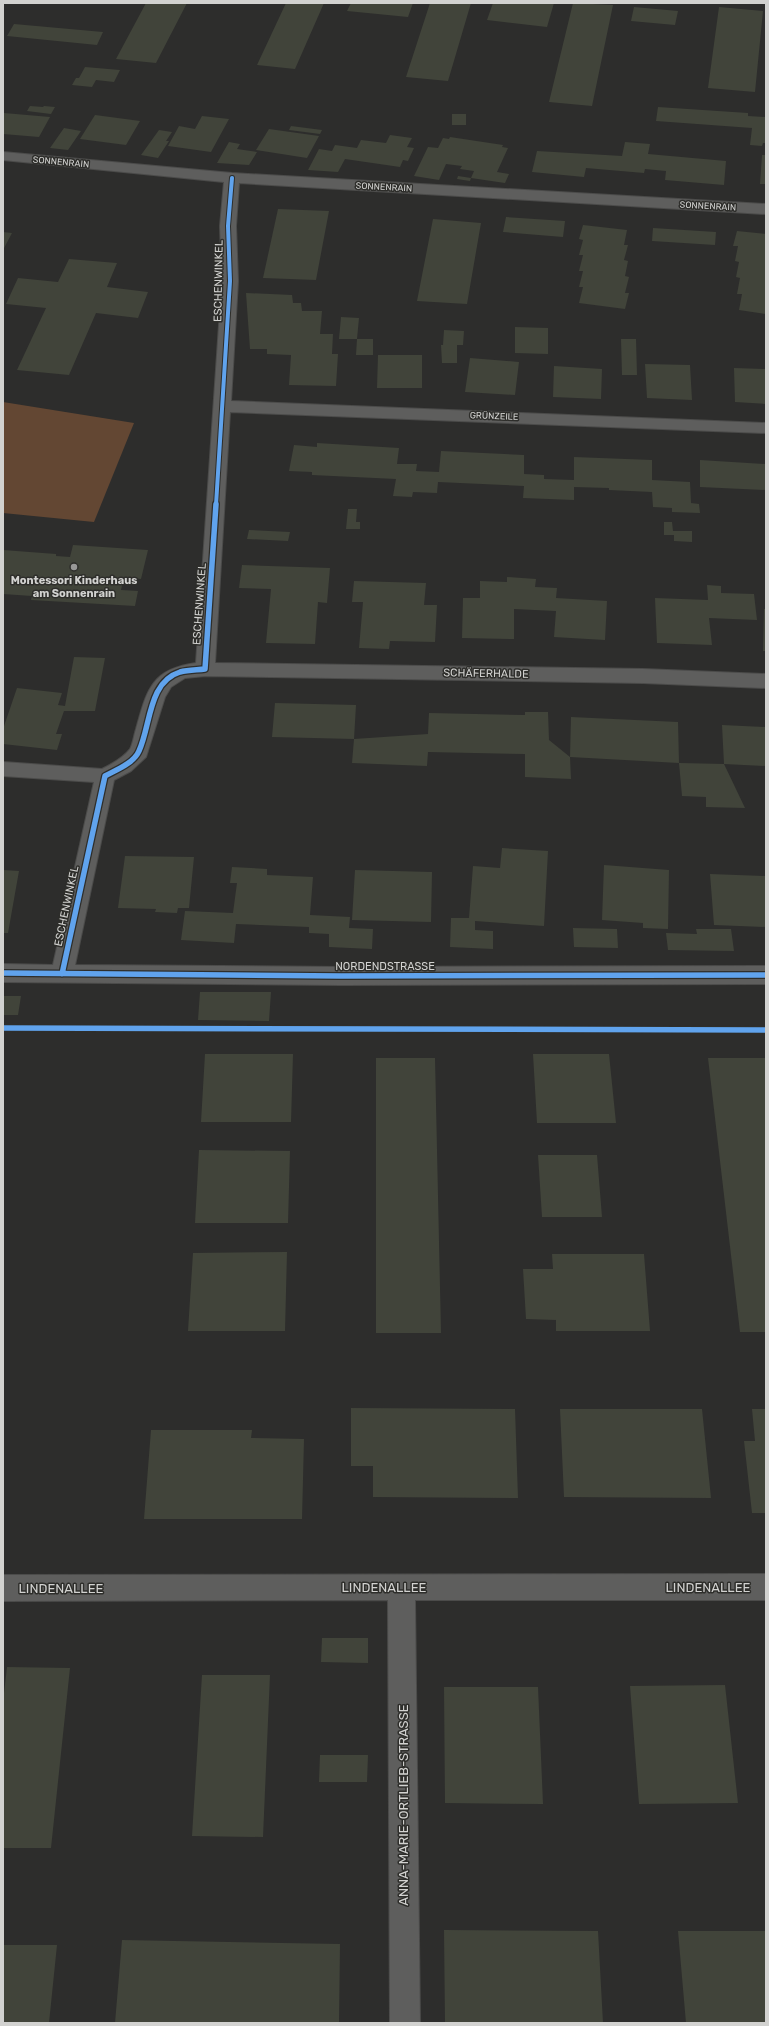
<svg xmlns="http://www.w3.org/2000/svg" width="769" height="2026" viewBox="0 0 769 2026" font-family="Rubik,sans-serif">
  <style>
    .green { fill: #634733 }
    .building { fill: #41443a }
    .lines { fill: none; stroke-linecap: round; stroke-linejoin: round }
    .minor-casing { stroke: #4b4b4a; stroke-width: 2 }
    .minor { fill: #5e5e5d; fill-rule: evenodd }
    .cycleway-far1-casing { stroke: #2e2e2b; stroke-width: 6 }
    .cycleway-casing { stroke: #2e2e2b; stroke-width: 8 }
    .cycleway-far1 { stroke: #60a3ed; stroke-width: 4 }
    .cycleway { stroke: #60a3ed; stroke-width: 5.5 }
    .poi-dot { fill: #989897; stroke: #2e2e2b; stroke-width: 1.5 }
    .labels { text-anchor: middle; stroke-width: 3; stroke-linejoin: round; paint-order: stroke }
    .far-street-label { font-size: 9px; fill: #d2d2d0; stroke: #2e2e2b }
    .street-label { font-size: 11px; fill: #d2d2d0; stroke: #2e2e2b }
    .poi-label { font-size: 11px; font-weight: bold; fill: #d2d2d0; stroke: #2e2e2b }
    .near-street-label { font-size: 13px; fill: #d2d2d0; stroke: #2e2e2b }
  </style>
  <rect width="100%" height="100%" fill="#2d2d2c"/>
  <path class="green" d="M3,402l131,21 -40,99 -91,-9z"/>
  <path class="building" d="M146,3h41l-31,60 -40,-4z
    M286,3h38l-29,66 -38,-4z
    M351,3h62l-5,14 -61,-6z
    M430,3h41l-23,78 -42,-4z
    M493,3h61l-7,24 -60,-7z
    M573,3l40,2 -21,101 -43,-4z
    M634,7l44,4 -3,14 -44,-4z
    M719,7l44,4 -8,81 -47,-4z
    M14,24l89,8 -6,13 -90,-9z
    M85,67l35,3 -6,12 -18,-2 -4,7 -20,-2 4,-7h3z
    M30,106l13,1 1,-1 11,1 -4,7 -24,-3z
    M658,107l90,6v3l18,1v26h-3l-1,3 -12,-1 2,-17 -96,-7z
    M4,113l46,4 -11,20 -36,-3z
    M452,114h14v11h-14z
    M95,115l45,6 -14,24 -46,-6z
    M202,116l27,3 -18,33 -43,-6 11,-20 16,3z
    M291,126l31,4 -2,4 -31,-4z
    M64,128l17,3 -13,19 -18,-2z
    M269,129l50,7 -12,22 -51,-8z
    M159,130l13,2 -6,9h3l-11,17 -17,-3z
    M390,135l22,3 -5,9 7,1 -6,13 -5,-1 -3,7 -55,-8 -7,13 -30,-2 11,-21 13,2 3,-6 22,3 4,-8 25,3z
    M450,137l53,8 -1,2 6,1 -11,24 12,2 -4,9 -34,-5 -1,3 -13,-2 1,-3 13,2 3,-7 -14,-2 2,-3 -16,-2 -7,16 -25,-4 14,-29 10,1 5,-10 6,1z
    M229,142l11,2 -3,5 20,3 -8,13 -32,-2z
    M625,142l25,2 -2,10 78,7 -2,24 -59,-5 1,-9 -21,-2 -1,4 -58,-5 -2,9 -52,-5 5,-21 85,5z
    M762,155h4v29h-6z
    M278,209l51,2 -13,69 -53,-2z
    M506,217l59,4 -2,16 -60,-5z
    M433,219l48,4 -14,81 -50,-3z
    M583,225l44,5 -3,15h4l-4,15 4,1 -3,15 4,1 -4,16h4l-4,16 -46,-6 4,-16h-4l4,-16h-4l4,-16h-4l4,-15 -4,-1z
    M653,228l63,4 -1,13 -63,-4z
    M737,231l29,3v80l-27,-4 3,-16h-5l3,-16 -4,-1 3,-15 -4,-1 3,-15h-5z
    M3,232l9,1 -9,17z
    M69,259l48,4 -10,24 41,5 -10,26 -42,-5 -27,62 -52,-5 29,-62 -40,-4 12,-26 40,4z
    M246,293l46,2 1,8h8l1,8h20l-2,23h13l-1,20h6l-2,32 -47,-1 2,-30 -24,-1v-5h-17z
    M341,317l18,1 -2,21h16v16h-17l1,-16h-18z
    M515,327l33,1v26l-33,-1z
    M444,330l20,1 -1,14h-6v18h-15l-1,-18h2z
    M621,339h15l1,36h-15z
    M378,355h44v33h-45z
    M470,358l49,4 -4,33 -50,-3z
    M645,364l45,1 2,35 -45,-2z
    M554,366l48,3 -1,30 -48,-2z
    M734,368l32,1v35l-31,-2z
    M317,443l82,5 -2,16h20l-1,7 23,1 2,-21 83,4v19l20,1v4l30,1v-23l78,3v20l38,2 1,21 8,1 1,9 -28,-1v-4l-19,-1 -1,-15 -43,-2v-2l-35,-1v13l-51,-2 1,-12 -86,-4 -1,11 -24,-1 -1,5 -19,-1 3,-17 -84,-4v-3l-23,-1 5,-26 23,2z
    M700,460l66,4v26l-66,-3z
    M348,509h9l-1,13h4v7h-14z
    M664,522h8l1,9h19v11l-18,-1v-6h-10z
    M249,530l41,2 -2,9 -41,-2z
    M73,545l75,5 -7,29 -17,-2 -3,13 17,1 -3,15 -104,-6 1,-4 -29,-2v-44l53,4v2l14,1z
    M242,565l88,3 -3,35 -9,-1 -3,42 -49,-1 5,-54 -32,-1z
    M507,577l29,2 -1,8 22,1 -1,10 51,3 -2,39 -51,-3 2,-26 -42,-2v30l-52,-1 1,-40h17v-17l27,1z
    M354,581l72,2 -2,22h13l-2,37 -45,-1 -1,8 -30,-1 4,-46h-11z
    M707,585l14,1v7l33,1 3,26 -48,-2 3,27 -55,-2 -2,-45 53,2z
    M764,609h2v42h-3z
    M74,657l31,1 -10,53h-31l-8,23h6l-5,16 -54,-6v-15l14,-41 45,5 -4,12 7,1z
    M275,703l81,2 -2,34 -82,-2z
    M525,712h23l1,28 21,17 1,22 -46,-2v-23l-97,-2 -1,14 -75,-3 2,-24 74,-5 1,-21 96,2z
    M571,717l107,5 1,41 -109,-6z
    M722,725l44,2v39l-42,-2z
    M679,763l45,1 21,44 -39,-1v-10l-24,-1z
    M502,848l46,3 -4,75 -69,-5v9l18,1v18l-43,-2 1,-29h18l4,-52 27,2z
    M125,856l69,1 -5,51h-11l-1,5 -22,-1 1,-3 -38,-1z
    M604,865l65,5 -1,59 -25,-1v-5l-41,-3z
    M232,867l35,2v6l46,2 -3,38 40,2 -1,11 24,1 -1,20 -43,-2v-13l-20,-1v-6l-73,-3 -2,19 -53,-3 4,-29 48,2 4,-30h-7z
    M3,870l16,1 -11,62h-5z
    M355,870l77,2 -1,50 -79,-2z
    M710,874l56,2v51l-52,-2z
    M573,928l44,1 1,19 -44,-1z
    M696,929h35l3,22 -66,-1 -2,-17 31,1z
    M200,992h71l-2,29 -71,-1z
    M3,996h18l-3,19h-15z
    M205,1054h88l-2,68h-90z
    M533,1054h76l7,69h-79z
    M376,1058h59l6,275h-65z
    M708,1058h58v274h-26z
    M199,1150l91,1 -2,72h-93z
    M538,1155h59l5,62h-60z
    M287,1252l-2,79h-97l5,-78z
    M552,1254h92l6,77h-94v-11l-30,-1 -3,-50h30z
    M351,1408l164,1 3,89 -145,-1v-31h-22z
    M560,1409h142l9,89 -147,-1z
    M752,1409h14v104h-14l-8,-72h11z
    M151,1430h101l-1,8 53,1 -2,80h-158z
    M322,1638h46v25l-47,-1z
    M7,1667l63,1 -19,180h-48v-146z
    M202,1675h68l-7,162 -71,-1z
    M725,1685l13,118 -99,1 -9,-118z
    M444,1687h94l5,117 -98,-1z
    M320,1755h48l-1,27h-48z
    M444,1930l154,1 5,92h-158z
    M678,1931h88v92h-80z
    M122,1940l218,4 -1,79h-224z
    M3,1945h54l-8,78h-46z"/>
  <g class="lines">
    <defs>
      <path id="minor" d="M3,152l229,21 534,31v10l-527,-31 -3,43 2,55 -7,120 535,22v10l-536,-21 -15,251 428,6 123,5v14l-123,-5 -438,-7 -20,2 -14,9 -6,10 -19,60 -15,14 -17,9 -39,185 266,2 425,-1v18l-425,1 -338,-3v-18l50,1 41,-183 -91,-6v-14l99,7c10,-5 21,-11 28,-20 3,-5 4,-14 6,-20 11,-39 15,-60 60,-66l26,-382 -2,-55 4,-44 -221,-22z
        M766,1574v26h-351l5,423h-30l-2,-423 -385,1v-26z"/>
    </defs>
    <use href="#minor" class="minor-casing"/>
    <use href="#minor" class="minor"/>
    <defs>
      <path id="cycleway-far1" d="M216,505l14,-224 -2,-55 4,-48"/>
      <path id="cycleway" d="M3,973l338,3 425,-1
        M62,974l43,-198c11,-6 29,-13 34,-25 12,-26 9,-69 41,-79 8,-2 17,-2 25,-3l11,-165
        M3,1028l763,2"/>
    </defs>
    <use href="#cycleway-far1" class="cycleway-far1-casing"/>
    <use href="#cycleway" class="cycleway-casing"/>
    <use href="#cycleway-far1" class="cycleway-far1"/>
    <use href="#cycleway" class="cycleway"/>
  </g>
  <circle class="poi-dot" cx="74" cy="567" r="4"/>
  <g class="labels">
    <g class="far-street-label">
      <text transform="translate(61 162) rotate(5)" y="3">SONNENRAIN</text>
      <text transform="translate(384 187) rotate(3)" y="3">SONNENRAIN</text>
      <text transform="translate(708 206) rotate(3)" y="3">SONNENRAIN</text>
      <text transform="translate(494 416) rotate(2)" y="3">GRÜNZEILE</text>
    </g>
    <g class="street-label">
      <text transform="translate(218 281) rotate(-89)" y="4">ESCHENWINKEL</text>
      <text transform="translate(199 604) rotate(-86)" y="4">ESCHENWINKEL</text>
      <text transform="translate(486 673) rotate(1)" y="4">SCHÄFERHALDE</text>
      <text transform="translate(66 906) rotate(-78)" y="4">ESCHENWINKEL</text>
      <text x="385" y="970">NORDENDSTRASSE</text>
    </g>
    <g class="poi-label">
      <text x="74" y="584">Montessori Kinderhaus<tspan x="74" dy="13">am Sonnenrain</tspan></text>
    </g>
    <g class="near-street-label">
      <text x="384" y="1592">LINDENALLEE</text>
      <text x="708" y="1592">LINDENALLEE</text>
      <text x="61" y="1593">LINDENALLEE</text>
      <text transform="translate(403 1805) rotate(-90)" y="5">ANNA-MARIE-ORTLIEB-STRASSE</text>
    </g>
  </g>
  <rect width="769" height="2026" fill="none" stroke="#d2d2d0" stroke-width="8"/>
</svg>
